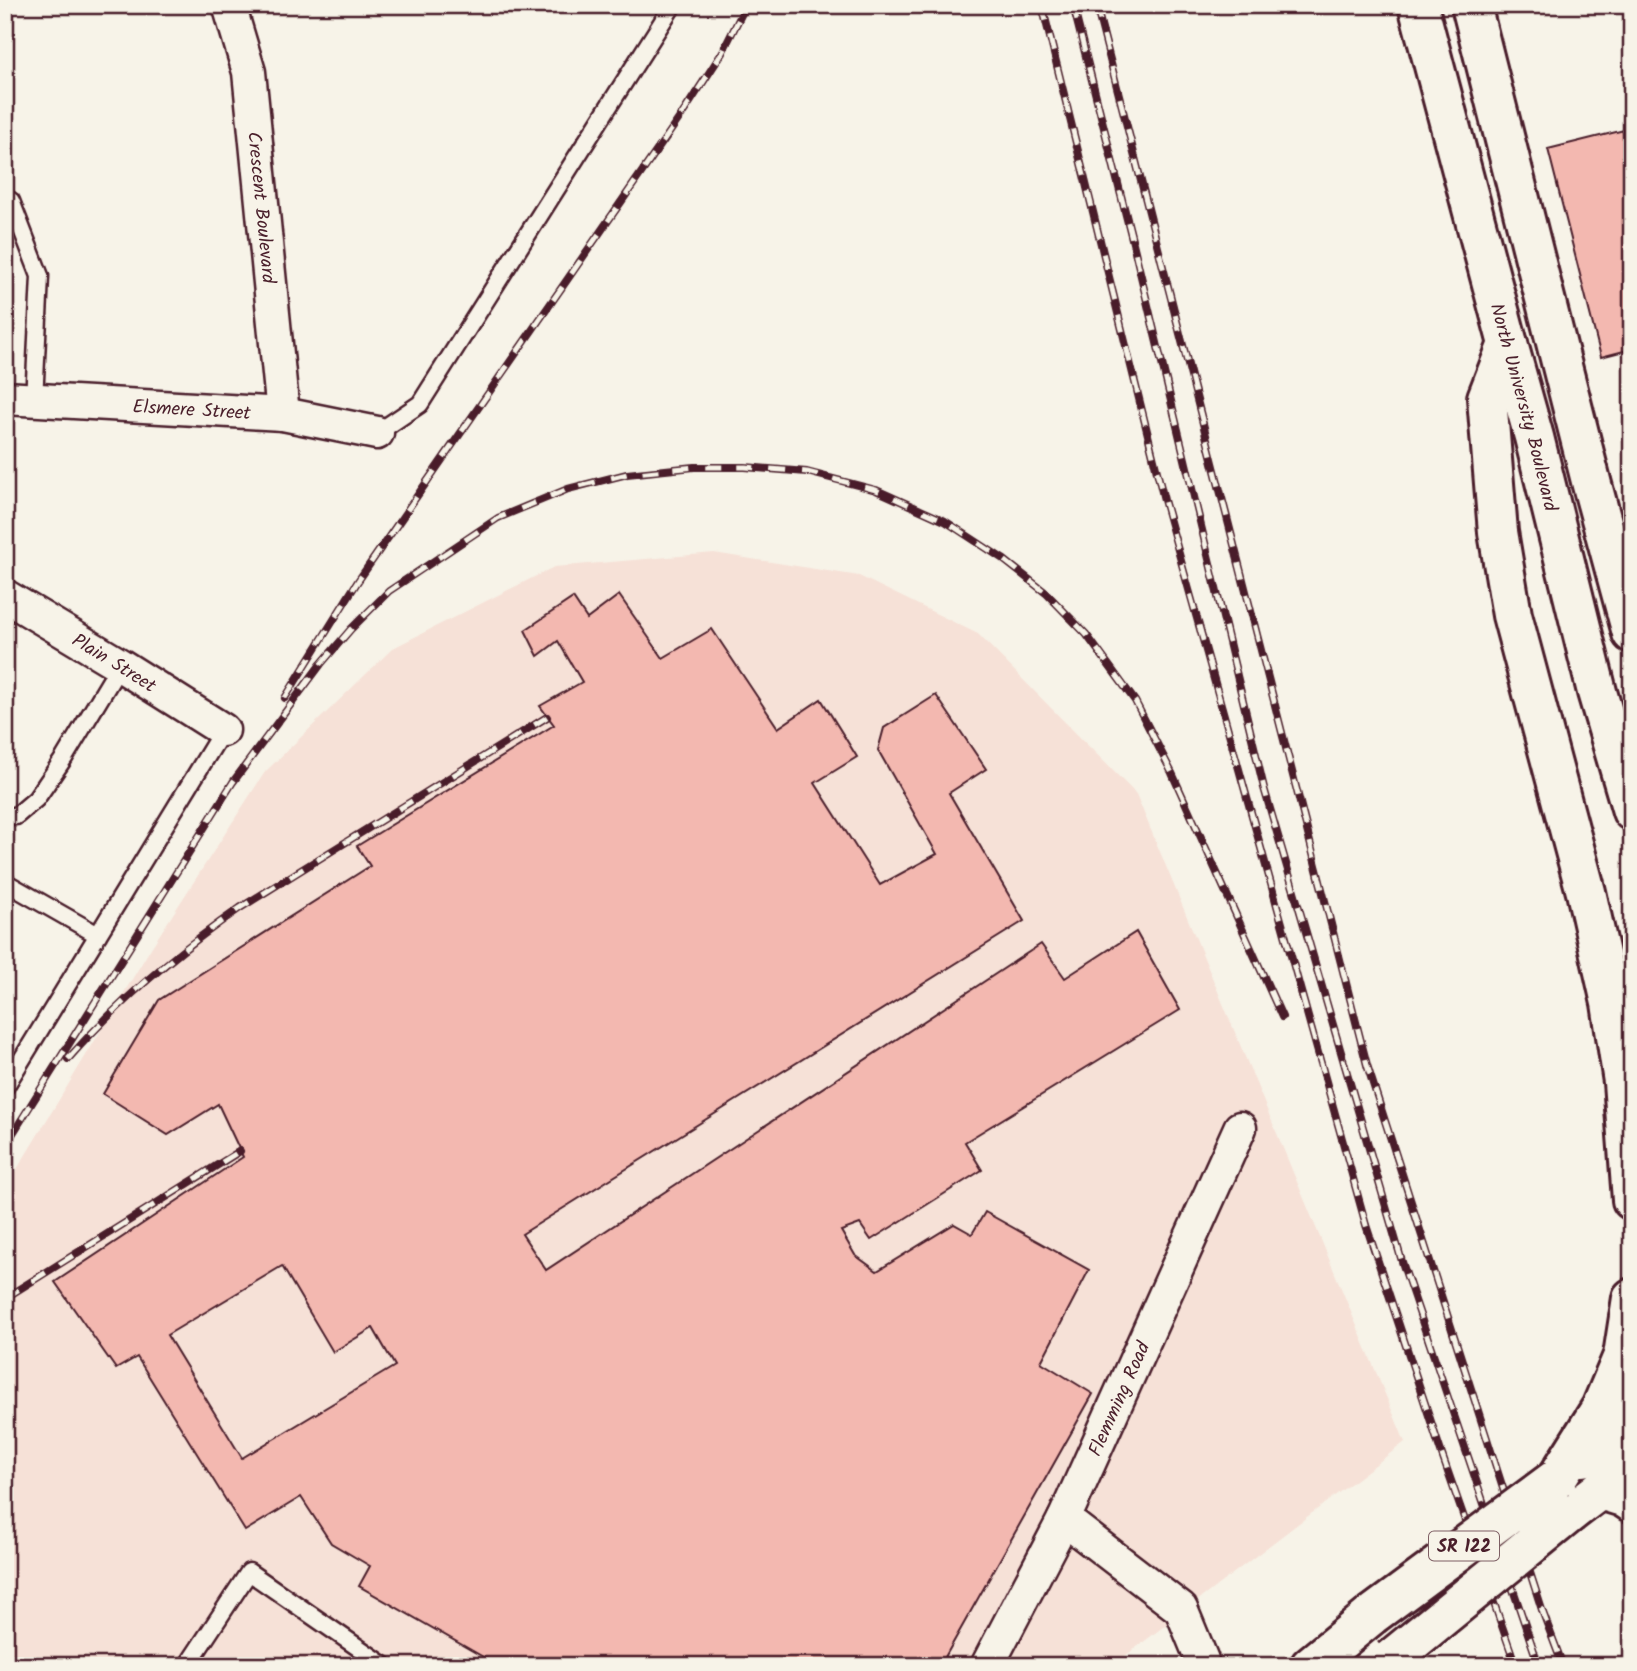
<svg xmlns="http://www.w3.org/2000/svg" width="1637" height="1671" viewBox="0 0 1637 1671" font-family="Kalam,sans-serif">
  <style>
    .built { fill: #f6e1d7 }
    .building { fill: #f3b8b0; stroke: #4a1f2b; stroke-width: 2; fill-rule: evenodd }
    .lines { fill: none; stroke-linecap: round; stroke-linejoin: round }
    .lane-casing { stroke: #4a1f2b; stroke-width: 21 }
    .street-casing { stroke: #4a1f2b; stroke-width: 37 }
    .secondary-casing { stroke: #4a1f2b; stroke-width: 44 }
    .primary-casing { stroke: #4a1f2b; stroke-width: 44 }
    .lane { stroke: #f7f3e8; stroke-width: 16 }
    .street { stroke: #f7f3e8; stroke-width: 32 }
    .secondary { stroke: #f7f3e8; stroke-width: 38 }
    .primary { stroke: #f7f3e8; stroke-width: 38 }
    .rail-casing { stroke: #4a1f2b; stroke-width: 8 }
    .rail { stroke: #f7f3e8; stroke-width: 5; stroke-dasharray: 16; stroke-linecap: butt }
    .primary-bridge-casing { stroke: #4a1f2b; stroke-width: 44; stroke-linecap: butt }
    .primary-bridge { stroke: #f7f3e8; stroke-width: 38 }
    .labels { text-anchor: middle; stroke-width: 6; stroke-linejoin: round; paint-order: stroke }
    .shield { fill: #f7f3e8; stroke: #7e5f64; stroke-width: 2 }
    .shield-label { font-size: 18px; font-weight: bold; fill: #4a1f2b }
    .street-label { font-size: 19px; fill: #4a1f2b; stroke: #f7f3e8 }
  </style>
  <rect width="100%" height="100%" fill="#f7f3e8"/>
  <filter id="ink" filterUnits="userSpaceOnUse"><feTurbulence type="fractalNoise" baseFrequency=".0143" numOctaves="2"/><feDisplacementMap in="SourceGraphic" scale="14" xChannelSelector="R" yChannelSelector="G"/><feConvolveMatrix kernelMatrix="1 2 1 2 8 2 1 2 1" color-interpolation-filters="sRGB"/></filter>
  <g filter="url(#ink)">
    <path class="built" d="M714,553l145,23 119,58 158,160 269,648 -293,224h-1107v-477l146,-241 114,-176 128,-124 161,-81z"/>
    <path class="building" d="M1632,128v221l-31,8 -53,-208z
      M619,595l44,63 49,-29 66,99 43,-29 36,58 -42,26 65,102 57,-31 -59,-104 6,-22 52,-33 50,74 -37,24 75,128 -502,313 24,36 495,-326 24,34 71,-46 44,78 -215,132 17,28 -111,70 -11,-16 -19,7 14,24 22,16 77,-47 18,10 13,-22 104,58 -48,92 52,32 -153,272h-441l-140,-80 11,-20 -39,-23 -30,-46 -56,34 -108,-174 -21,12 -61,-87 188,-125 -25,-53 -50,31 -65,-41 56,-94 211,-134 -13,-20 197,-121 -14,-19 42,-24 -24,-41 -20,15 -13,-26 48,-32 14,21zM282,1266l51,86 40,-24 22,38 -153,92 -75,-123z"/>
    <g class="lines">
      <defs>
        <path id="lane" d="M5,198l6,3 29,75 -6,125
          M377,433l43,-29 253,-399
          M5,816h11l20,-17 28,-41 56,-93
          M5,882l93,53
          M5,1087l218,-357
          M187,1666l62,-94 136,94"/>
        <g id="street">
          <path id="s1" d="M229,5l20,67 34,342"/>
          <path id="s2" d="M5,398l278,16 94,19"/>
          <path id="s3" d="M5,596l115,69 103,65"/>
          <path d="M1064,1519l117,90 21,51v6"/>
          <path id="s4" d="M987,1666l77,-147 176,-391"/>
        </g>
        <g id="secondary">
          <path id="s5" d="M1418,5l90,339 26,93 63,255 35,119"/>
          <path d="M1471,5l121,480 40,148"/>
          <path d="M1600,1490l32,-26"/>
        </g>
        <path id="primary" d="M1508,344l-21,54 11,134 14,83 74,277 25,111 12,79 9,118
          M1582,1457l50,-41
          M1557,1478l44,-70 22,-52 9,-58
          M1570,1513l30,-23 23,7 9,6
          M1310,1666l62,-51"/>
      </defs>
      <use href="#lane" class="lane-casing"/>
      <use href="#street" class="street-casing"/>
      <use href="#secondary" class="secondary-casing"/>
      <use href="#primary" class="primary-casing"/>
      <use href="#lane" class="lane"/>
      <use href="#street" class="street"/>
      <use href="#secondary" class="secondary"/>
      <use href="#primary" class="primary"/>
      <defs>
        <path id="rail" d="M1042,5l122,495 202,725 76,230 74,211
          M1073,5l60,238 131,545 139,477 136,401
          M1096,5l271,1060 176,548 20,53
          M285,698l73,-117 327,-471 37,-57 24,-48
          M68,1059c51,-58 109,-107 172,-151l307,-191
          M5,1146l228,-364 88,-118 30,-35 38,-38 109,-73 70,-29 59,-15 67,-7h51l62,5 69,18 69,31 58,38 43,34 40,41 49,67 37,72 110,244
          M5,1298l235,-147"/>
      </defs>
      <use href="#rail" class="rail-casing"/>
      <use href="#rail" class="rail"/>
      <defs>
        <path id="primary-bridge" d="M1372,1615l185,-137
          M1391,1659l179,-146"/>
      </defs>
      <use href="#primary-bridge" class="primary-bridge-casing"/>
      <use href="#primary-bridge" class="primary-bridge"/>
    </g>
  </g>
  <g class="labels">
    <rect class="shield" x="1429" y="1531.5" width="70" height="29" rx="5"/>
    <g class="shield-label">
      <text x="1464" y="1552">SR 122</text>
    </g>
    <g class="street-label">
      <text dy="7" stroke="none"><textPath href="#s1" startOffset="206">Crescent Boulevard</textPath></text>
      <text dy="7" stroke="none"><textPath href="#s5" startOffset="416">North University Boulevard</textPath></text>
      <text dy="7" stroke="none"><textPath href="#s2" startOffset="187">Elsmere Street</textPath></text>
      <text dy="7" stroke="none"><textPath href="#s3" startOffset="128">Plain Street</textPath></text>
      <text dy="7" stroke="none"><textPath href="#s4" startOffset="298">Flemming Road</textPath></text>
    </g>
  </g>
  <rect width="1637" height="1671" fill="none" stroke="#f7f3e8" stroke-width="28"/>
  <rect x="14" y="14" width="1609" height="1643" fill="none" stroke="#4a1f2b" stroke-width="2.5" filter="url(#ink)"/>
</svg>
